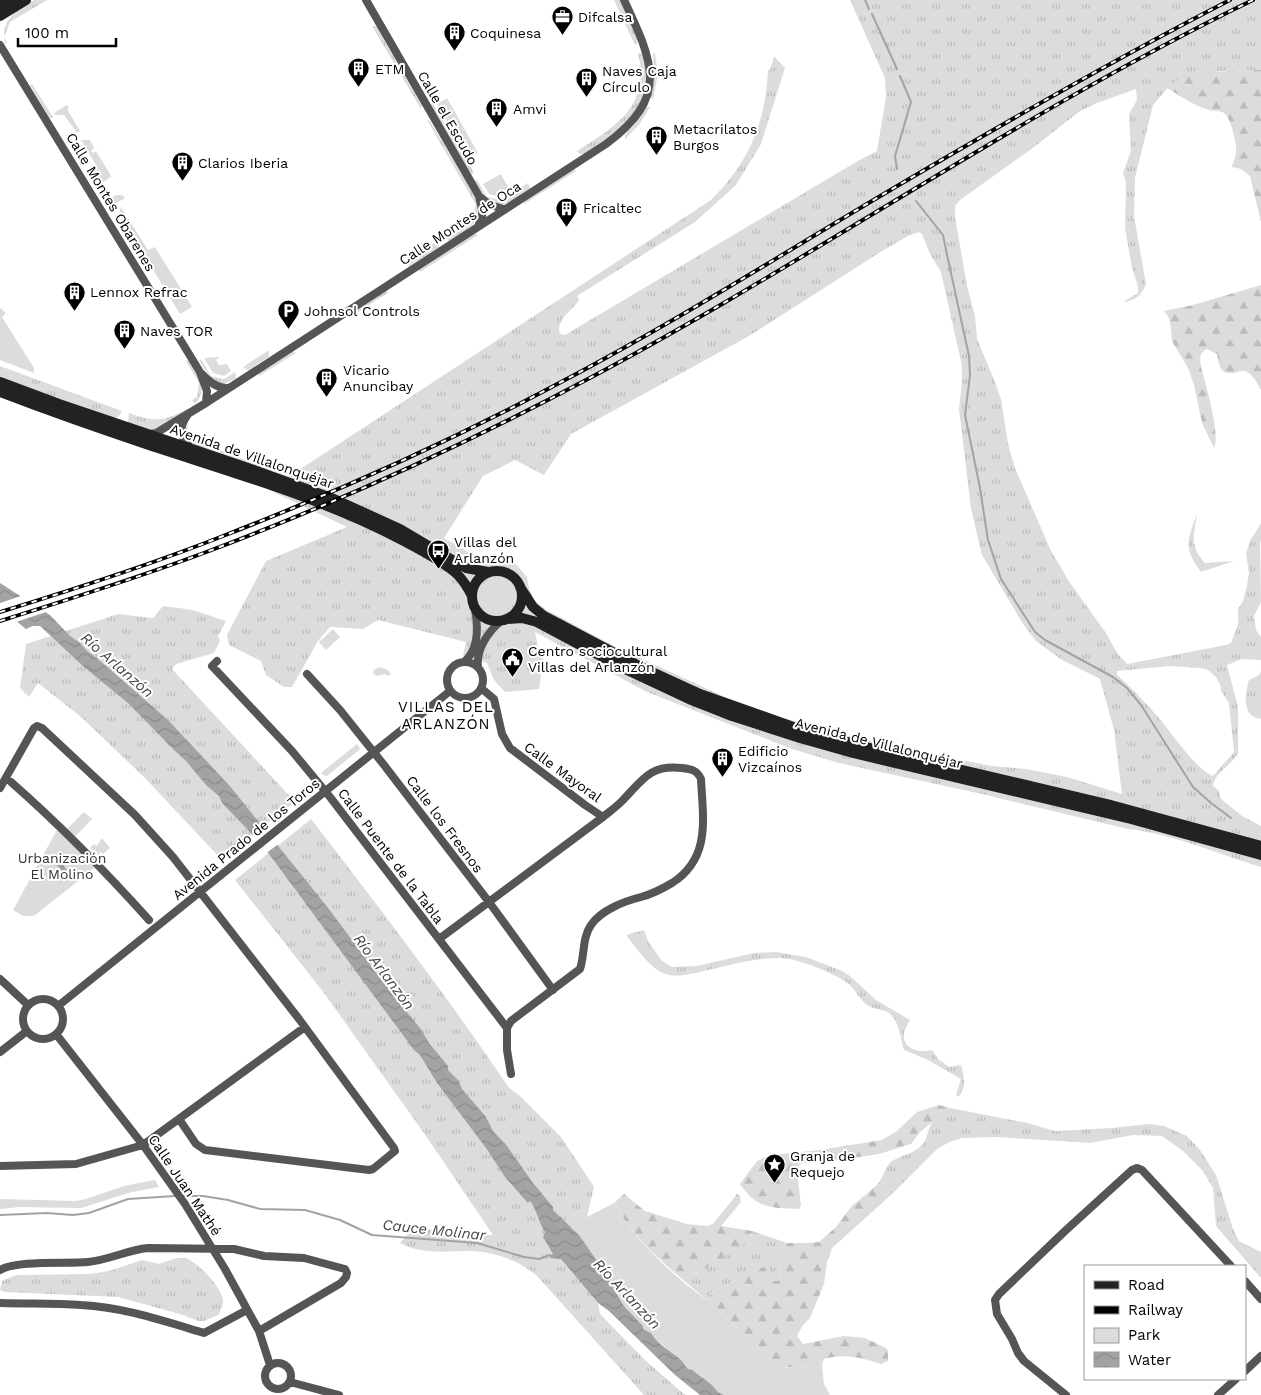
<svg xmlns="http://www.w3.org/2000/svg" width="1261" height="1395" viewBox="0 0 1261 1395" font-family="'Work Sans',sans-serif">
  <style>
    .grass { fill: url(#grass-tufts); fill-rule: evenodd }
    .forest { fill: url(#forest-firs) }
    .green { fill: #dcdcdc }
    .water { fill: url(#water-waves) }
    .pier { fill: #fff }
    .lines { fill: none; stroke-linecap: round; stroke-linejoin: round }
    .stream { stroke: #a3a3a3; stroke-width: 2 }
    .street { stroke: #555; stroke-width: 8 }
    .secondary { stroke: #222; stroke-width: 10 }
    .rail-casing { stroke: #000; stroke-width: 4 }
    .rail { stroke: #fff; stroke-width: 2; stroke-dasharray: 5.5; stroke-linecap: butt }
    .labels { text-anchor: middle; stroke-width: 4; stroke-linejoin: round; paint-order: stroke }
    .poi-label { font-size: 14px; fill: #000; stroke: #fff; text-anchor: start }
    .street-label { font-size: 14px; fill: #000; stroke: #fff }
    .park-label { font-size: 14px; fill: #333; stroke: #fff }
    .water-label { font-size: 15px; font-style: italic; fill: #444; stroke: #fff }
    .neighbourhood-label { font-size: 15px; letter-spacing: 1px; fill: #000; stroke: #fff }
  </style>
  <defs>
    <pattern id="grass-tufts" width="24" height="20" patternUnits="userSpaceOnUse" patternTransform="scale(1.25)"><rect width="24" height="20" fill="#dcdcdc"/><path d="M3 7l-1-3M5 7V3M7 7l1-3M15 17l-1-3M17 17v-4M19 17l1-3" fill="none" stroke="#bbb"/></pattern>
    <pattern id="forest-firs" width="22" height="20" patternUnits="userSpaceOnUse" patternTransform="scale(1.25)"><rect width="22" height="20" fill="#dcdcdc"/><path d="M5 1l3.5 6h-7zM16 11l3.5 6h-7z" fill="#bbb"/></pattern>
    <pattern id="water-waves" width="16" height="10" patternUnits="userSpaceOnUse" patternTransform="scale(1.25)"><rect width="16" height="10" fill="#a3a3a3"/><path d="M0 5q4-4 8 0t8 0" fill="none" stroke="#8b8b8b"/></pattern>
  </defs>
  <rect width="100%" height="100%" fill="#fff"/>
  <path class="grass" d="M34,0h13l-37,22 -6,15 3,5 -2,2c-5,-25 11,-33 29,-44z
    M614,0h6l18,38 -1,6 -2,1z
    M850,0h411v70l-41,1 -50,14 -17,20 -18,73 -1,38 12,68c-5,12 -10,16 -23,18l15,-9v-7l-6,-18 -7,-40 1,-45 -3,-10 8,-22 -2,-37 8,-14 -1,-11 -39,14 -17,8 -46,36 -74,53 -5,6v11l12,69 8,30 2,23 18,43 6,17 7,45 7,24 36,83 19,32 36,50 11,20 10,11 99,-19 5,-2 7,-18v-16l5,-8 4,-15 2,-14 -3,-18 4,-13 11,-18v17l-1,3 1,59 -7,14 2,14 5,7v23l-19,-1 -15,6 11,42v46c-6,12 -24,20 -25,33l6,5 2,8 21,17 19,10v41c-44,-13 -87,-33 -133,-38l-146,-35 -143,-31 -47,-14 -145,-57 -112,-60 5,25 3,1 -4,31 -34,3 -11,-12 -7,-17 -24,-8 3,-13 -88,-22 -15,9 -33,-2 -12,14 -26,46h-8l-18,-12 -5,-14 -32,-16 -2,-10 39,-74 81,-34 -80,-38 19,-12 -98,-34c-4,-8 -6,-15 0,-24l-1,14 3,6 98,37 17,-10 406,-266c38,-38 54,-76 57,-129l3,-3 3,-12 11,12 -24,76 -25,41 -41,37 -118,74 2,4c-6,10 -24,20 -19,34l5,1 291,-173 21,-11 9,-54 -1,-19zM919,232l3,2 8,20 11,18 21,94v16l-3,27 12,100 11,46 41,69 13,17 26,19 38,19 14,51 8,64 -55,-17 -41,-8 -35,-3 -156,-33 -55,-16 -55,-20 -109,-50 -71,-38 -11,-9 -5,-12 -2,-11 -14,-16 -18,-2 -6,2h-5l-40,-23 39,-62 32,-16 29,15 27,-41 178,-98 133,-85 26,-15zM1169,666l31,2 8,2 8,7 5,10v4l8,12 5,49 -21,24c-19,-8 -41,-43 -55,-59 -13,-15 -26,-29 -41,-42v-4z
    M372,26h4l46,80 -1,3z
    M638,53h3l4,3c4,57 -18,69 -61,98h-4l-3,-3c38,-24 74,-45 61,-98z
    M655,53l3,21 -5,25 -3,-2 4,-23 -1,-20z
    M32,84l21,33 -1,1 -3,-1 -19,-32z
    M432,102l42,71 -3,2 -40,-70z
    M427,120l3,1 44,74c11,28 -4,32 -25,46l-5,-5 28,-18 4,-13z
    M477,180l10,17 13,3 28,-17 2,5c-28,22 -36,24 -56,-7z
    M474,233l4,2 -58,37 -1,-3z
    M437,241l2,6 -30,19 -3,-4z
    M385,291l4,1 -37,24v-3z
    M269,350v7l-21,13 -5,-3z
    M293,351l3,2 -37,23 -1,-3z
    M201,359l10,17 13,3 11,-7 1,4 -1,3 -12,5 -10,-4 -14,-19z
    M189,360c8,14 20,29 6,44l-3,-4 5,-3 2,-14 -13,-22z
    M0,366l122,45 -4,6 -4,1 -114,-40z
    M187,409h1l-34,20c-10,3 -18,-1 -26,-7l1,-9c25,9 34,9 58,-4z
    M1197,514c-3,21 -8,32 8,49l29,-2 -33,11c-18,-25 -14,-31 -4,-58z
    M163,606l30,4 33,11 -8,15 2,5 -6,12 -38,11 -4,5 123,133 -74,57 -77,-82 -64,-61 -42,-33 -9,14 -9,-9 6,-44 92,-30 35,4z
    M1261,671v48c-3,-1 -6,-1 -8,-3 -11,-6 -7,-27 -4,-36l10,-5z
    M311,819c68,88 136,177 198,269l10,7 42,42 33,50 -7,30 -39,27 5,10 8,5 37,44 2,11 45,46 40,35h-41l-106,-118c-17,-16 -43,-25 -67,-26 -24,0 -49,4 -71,-8l10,-11 15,-3 27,4 41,2 -67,-99 -102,-143 -89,-113z
    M644,930l4,11 13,19 11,7 25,-1 57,-13 22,-1 30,5 36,14 8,5 26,24 34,20c-2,4 -6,10 -6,15 -1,15 17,18 28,15l6,9 11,8 12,-2c3,10 6,24 -3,32l-2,-2 5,-16 -35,-20 -22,-9c-4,-13 -5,-34 -19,-39 -6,-2 -14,-3 -18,-6 -8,-6 -12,-17 -21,-23 -15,-10 -49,-24 -67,-24 -24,0 -48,7 -71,12 -14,3 -32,9 -45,3 -13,-5 -28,-27 -37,-38z
    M950,1108l77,15 28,8 57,-3 37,-4 15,2 23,10 13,14 16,25 17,54 6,12 22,11v26l-45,-52 -3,-38 -10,-17 -20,-20 -21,-15 -29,-1 -43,8 -93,-6 -35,1 -13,4 -13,8 -44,44 -14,-10c6,-7 7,-18 14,-23 10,-6 22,-7 31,-17 5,-6 4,-15 9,-21 4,-6 13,-10 18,-15z
    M752,1231l35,12 -6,8 2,7 -5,23 -9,-1 1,-11 -5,-3 -53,26 -5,8 -25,-21 25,-11 45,-32z
    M177,1258c1,0 7,0 8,0 12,3 40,32 38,45 -1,4 -3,9 -5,12l-14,6h-6l-18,-7 -62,-17 -113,-5 -5,-2 2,-9 14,-6 74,-1 19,-3 33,-11 17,4z"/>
  <path class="forest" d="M1261,70v152l-11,-46 -9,-7 -9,-2c1,-5 4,-9 4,-15 1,-8 -5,-34 -12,-39 -5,-3 -11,-1 -15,-3 -14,-4 -29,-14 -42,-22 13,-17 73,-18 94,-18z
    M1261,285v105c-4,-7 -8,-16 -16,-19 -4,-1 -8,2 -12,2 -13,2 -14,-9 -16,-19l-10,-5c-8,4 -7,9 -6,18 4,14 20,70 13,81l-12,-25 -8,-38 -6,-17 -16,-27 -1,-13 -2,-10 -5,-7 29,-6z
    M939,1105l11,3 -30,24 -9,12 -32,10 -33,5 -31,2 -15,3 -3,5 4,36 -2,4c-27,-1 -42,0 -59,-25l17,-23 14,-6 49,-5 62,-10 15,-9 20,-19z
    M878,1184l14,10 -60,54 -5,14 -3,22 -14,34 -7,7 -6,11 6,8 41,-8 21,2 21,10 2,3v10l-7,3c-19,-6 -37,-11 -57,-5l-2,6 -41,3 -74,-68 5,-8 53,-26 5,3v11l8,1 5,-23 -2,-7 6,-8h20l12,-1 17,-15 15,-20z
    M624,1194l21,17 42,13 20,2 6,-2 24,-30 3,2 1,6 -20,24 31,5 -1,9 -44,28 -25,11c-26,-22 -52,-46 -68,-76z"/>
  <path class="green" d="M447,98l31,55 -10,5 -31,-54z
    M67,105l2,3 -2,1 13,22 -3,2 -13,-18h-9l-1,-2z
    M646,107h4l-11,18 -14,14v-4l11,-12z
    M81,140h9l4,8 -3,3 2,2 3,-2 14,23 1,3 -13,8 -8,-12 6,-8z
    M574,168l2,3 -52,33 1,-4z
    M501,174l9,17 -10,6 -11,-3 -6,-10z
    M117,195h5l3,3 -14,8 -4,-6z
    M121,207l27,43 7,-3 37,60 -12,7 -61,-100z
    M0,308l6,5 -4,4 32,51v5l-34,-13z
    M218,357l1,1 -3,2 3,5 8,-1 4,7 -7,5 -11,-3 -9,-15z
    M479 596a18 18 0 1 1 36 0a18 18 0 1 1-36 0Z
    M333,629l7,8 -14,13 -7,-8z
    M379,667l9,3 3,4 -3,2 -3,-2 -9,2 -3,-3 1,-3z
    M357,744l3,4 -1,2 -32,26 -4,-1 -2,-2z
    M84,812l8,7 -17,18 -8,-8z
    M58,828l39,38 -63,50h-11l-10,-6z
    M102,838l8,10 -7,6 -2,-2 -3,3 -8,-7 4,-4 3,2z
    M155,1180l4,7 -27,5 -51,16 -61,-1 -20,2v-10l76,2 10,-2 38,-13z
    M614,1203c19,36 60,74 93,97l74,68 41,-3 2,19 6,11h-106l-6,-3 -7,-8 -19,-14 -4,-1c-13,-15 -28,-27 -45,-39v-4l-19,-20 -29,-48 -23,-31 15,-10z"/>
  <path class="water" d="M0,583l50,32 20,21 9,6 8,9 11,8 70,61 61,65 100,124 54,73 12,12v4l25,30 9,15 19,23v4l10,10 4,9 24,28 7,14 14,15 26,37 20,24v3l26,25 16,23 29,48 19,20v3l8,4c5,10 21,19 29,26 3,3 5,7 8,10l4,1 19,14 7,8 6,3h-24l-25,-20 -66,-64 -11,-8 -37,-44 -10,-1 -1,-3 3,-1 -10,-17 2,-5c-6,-9 -8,-22 -15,-31l-2,2 -23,-26 -19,-29 -49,-65 -17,-28 -6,-5 -145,-196 -19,-22 -28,-29 -3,-7 -13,-11 -20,-24 -11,-10 -47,-48 -44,-36 -44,-41h-7l-7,3 -26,-21z
    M60,855l6,3 -2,8 5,7 -3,3 -4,-1 -1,-6 -6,-5v-5z"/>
  <path class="pier" d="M24,595l25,16 -36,12 -13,-12v-8z
    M265,825l15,18 -15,11 -14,-18z"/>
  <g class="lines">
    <path class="stream" d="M865,0l4,9
      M872,14l25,55
      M897,169l-2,-13 16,-54 -11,-26
      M916,201l27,34 3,15 23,106 1,19 -5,40 15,73 8,52 13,39 34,53 10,8 68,37 14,11 14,17 52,82 18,16 20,15
      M182,1196h21l25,4 32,9 45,1 35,10 32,15 105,8 47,14 15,2 11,-4
      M0,1215l47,-2 26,2 16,-2 39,-14 47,-3"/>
    <path class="street" d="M366,0l113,196c2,11 6,19 0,28
      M0,45l200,327 7,19 -1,12
      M479,196l11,9 14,4
      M202,374c8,8 14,14 26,14
      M187,416c-8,11 -8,21 3,31
      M149,434l7,-1 50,-30 400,-259c64,-47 47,-82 18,-144
      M217,661l-5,5 80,85 38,46 177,231
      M447 680a18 18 0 1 1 36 0a18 18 0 1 1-36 0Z
      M464,662c15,-12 14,-36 11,-53
      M478,667c-2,-18 10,-35 23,-46
      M307,674l33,36 44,55 105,137 64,88
      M481,688l13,11 8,35 8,14 75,57 18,12c6,-5 13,-10 18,-15 21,-21 28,-38 61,-34 9,1 15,2 19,11 2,40 10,79 -29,104 -10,6 -20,11 -31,14 -16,4 -40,13 -50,28 -9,13 -6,29 -11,44l-69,52 -4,7v22l4,24
      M11,782c49,43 94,89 138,138
      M0,788l34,-60 3,-2 5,2 93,87 38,42 126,162 95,129 1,3 -22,18 -4,1 -164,-20 -9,-6 -17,-25
      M439,939l164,-122
      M0,979l28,26
      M23 1019a20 20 0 1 1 40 0a20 20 0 1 1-40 0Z
      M58,1006l392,-315
      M56,1034l87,111 42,59 40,65 34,62 11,34
      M0,1052l27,-21
      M0,1166l76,-2 67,-19 162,-118
      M0,1270c17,-10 66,-6 88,-8 21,-2 39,-12 60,-14l86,1 30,7 40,2 41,11 2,4 -1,4 -5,6 -82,48
      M1245,1281l16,18
      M0,1303c27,1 54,0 81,2 42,2 83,16 123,28l43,-23
      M265 1376a13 13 0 1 1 26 0a13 13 0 1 1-26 0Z
      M1245,1371l16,-15
      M290,1382l49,13
      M1066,1395l-42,-34 -6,-8 -6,-14 -15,-25 -2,-14 4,-6 66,-63 67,-61 5,-2 5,2 89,96
      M1218,1395l18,-16"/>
    <path class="secondary" d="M0,6l11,-6
      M0,16l26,-16
      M0,382l59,22 189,64 86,31 66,30 66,39 22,4
      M0,392c47,18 95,35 143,51 87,29 177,54 259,97 17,9 41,21 55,34 6,6 11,14 15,22
      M472 596a25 25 0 1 1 50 0a25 25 0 1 1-50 0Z
      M520,587l13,20 11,9 95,50 61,28 99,35 86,23 222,52 154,42
      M507,619l15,-1 15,4 88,47 64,30 43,17 68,22 53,15 278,66 130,36"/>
    <defs>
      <path id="rail" d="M0,612c75,-23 150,-47 223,-76 116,-45 230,-96 340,-155 116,-61 227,-132 341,-199 107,-63 215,-125 326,-182
        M0,621c67,-21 134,-42 201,-67 131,-49 261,-108 385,-174 226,-120 436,-268 667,-380"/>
    </defs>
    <use href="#rail" class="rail-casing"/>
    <use href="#rail" class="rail"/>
  </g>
  <defs>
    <symbol id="office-pin" viewBox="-11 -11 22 30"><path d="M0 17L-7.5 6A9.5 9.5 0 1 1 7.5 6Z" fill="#000" stroke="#fff"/><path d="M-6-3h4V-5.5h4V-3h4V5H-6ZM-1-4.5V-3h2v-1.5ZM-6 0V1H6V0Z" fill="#fff"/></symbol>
    <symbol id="building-pin" viewBox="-11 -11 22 30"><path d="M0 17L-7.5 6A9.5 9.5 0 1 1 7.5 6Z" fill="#000" stroke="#fff"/><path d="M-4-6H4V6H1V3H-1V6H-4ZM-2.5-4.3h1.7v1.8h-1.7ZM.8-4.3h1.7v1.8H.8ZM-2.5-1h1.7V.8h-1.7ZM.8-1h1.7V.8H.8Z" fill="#fff"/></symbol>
    <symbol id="parking-pin" viewBox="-11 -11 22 30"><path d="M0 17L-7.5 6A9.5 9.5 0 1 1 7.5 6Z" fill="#000" stroke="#fff"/><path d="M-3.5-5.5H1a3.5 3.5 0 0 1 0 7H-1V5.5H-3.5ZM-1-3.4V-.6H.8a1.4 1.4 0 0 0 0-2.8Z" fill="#fff"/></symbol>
    <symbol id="bus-pin" viewBox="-11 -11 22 30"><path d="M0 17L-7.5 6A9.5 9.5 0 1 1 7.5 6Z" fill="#000" stroke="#fff"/><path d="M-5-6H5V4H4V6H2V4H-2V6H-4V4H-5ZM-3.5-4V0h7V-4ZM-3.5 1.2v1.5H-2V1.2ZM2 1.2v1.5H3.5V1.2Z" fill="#fff"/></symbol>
    <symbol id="civic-pin" viewBox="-11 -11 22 30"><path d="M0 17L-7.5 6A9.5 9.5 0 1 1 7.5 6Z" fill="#000" stroke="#fff"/><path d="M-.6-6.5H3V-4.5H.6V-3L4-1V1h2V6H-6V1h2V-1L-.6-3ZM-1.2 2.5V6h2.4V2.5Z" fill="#fff"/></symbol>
    <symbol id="sight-pin" viewBox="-11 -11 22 30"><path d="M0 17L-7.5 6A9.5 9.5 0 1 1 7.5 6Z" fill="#000" stroke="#fff"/><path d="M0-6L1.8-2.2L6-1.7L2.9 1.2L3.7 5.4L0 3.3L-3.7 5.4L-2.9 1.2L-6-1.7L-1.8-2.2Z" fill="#fff"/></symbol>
  </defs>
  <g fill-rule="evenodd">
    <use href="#office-pin" x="550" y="4" width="25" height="34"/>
    <use href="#building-pin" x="442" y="20" width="25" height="34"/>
    <use href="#building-pin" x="346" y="56" width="25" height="34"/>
    <use href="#building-pin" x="574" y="66" width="25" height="34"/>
    <use href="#building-pin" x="484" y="96" width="25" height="34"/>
    <use href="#building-pin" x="644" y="124" width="25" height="34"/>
    <use href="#building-pin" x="170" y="150" width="25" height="34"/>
    <use href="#building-pin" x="554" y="196" width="25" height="34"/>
    <use href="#building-pin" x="62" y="280" width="25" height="34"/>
    <use href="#parking-pin" x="276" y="298" width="25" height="34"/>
    <use href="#building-pin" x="112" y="318" width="25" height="34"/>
    <use href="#building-pin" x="314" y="366" width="25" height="34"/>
    <use href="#bus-pin" x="426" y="538" width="25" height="34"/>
    <use href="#civic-pin" x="500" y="646" width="25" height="34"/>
    <use href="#building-pin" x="710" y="746" width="25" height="34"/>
    <use href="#sight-pin" x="762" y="1152" width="25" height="34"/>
  </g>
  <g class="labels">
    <g class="poi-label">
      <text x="578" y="22">Difcalsa</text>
      <text x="470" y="38">Coquinesa</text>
      <text x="375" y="74">ETM</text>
      <text x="602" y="76">Naves Caja<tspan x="602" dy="16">Círculo</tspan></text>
      <text x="513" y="114">Amvi</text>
      <text x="673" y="134">Metacrilatos<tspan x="673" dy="16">Burgos</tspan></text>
      <text x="198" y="168">Clarios Iberia</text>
      <text x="583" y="213">Fricaltec</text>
      <text x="90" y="297">Lennox Refrac</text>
      <text x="304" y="316">Johnsol Controls</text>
      <text x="140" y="336">Naves TOR</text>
      <text x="343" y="375">Vicario<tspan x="343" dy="16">Anuncibay</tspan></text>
      <text x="454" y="547">Villas del<tspan x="454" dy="16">Arlanzón</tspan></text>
      <text x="528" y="656">Centro sociocultural<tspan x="528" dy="16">Villas del Arlanzón</tspan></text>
      <text x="738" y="756">Edificio<tspan x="738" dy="16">Vizcaínos</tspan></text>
      <text x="790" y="1161">Granja de<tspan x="790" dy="16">Requejo</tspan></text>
    </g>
    <g class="street-label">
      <text transform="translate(448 118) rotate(60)" y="5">Calle el Escudo</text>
      <text transform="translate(111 202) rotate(59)" y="5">Calle Montes Obarenes</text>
      <text transform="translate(460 223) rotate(-33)" y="5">Calle Montes de Oca</text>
      <text transform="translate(252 456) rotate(19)" y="5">Avenida de Villalonquéjar</text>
      <text transform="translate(879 743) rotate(14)" y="5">Avenida de Villalonquéjar</text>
      <text transform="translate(563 772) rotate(36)" y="5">Calle Mayoral</text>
      <text transform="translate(445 824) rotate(53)" y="5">Calle los Fresnos</text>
      <text transform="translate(246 839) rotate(-39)" y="5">Avenida Prado de los Toros</text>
      <text transform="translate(391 856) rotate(53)" y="5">Calle Puente de la Tabla</text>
      <text transform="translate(185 1185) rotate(56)" y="5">Calle Juan Mathé</text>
    </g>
    <g class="park-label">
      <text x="62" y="863">Urbanización<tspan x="62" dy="16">El Molino</tspan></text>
    </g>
    <g class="water-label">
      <text transform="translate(117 665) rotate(41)" y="5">Río Arlanzón</text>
      <text transform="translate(384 972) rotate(53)" y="5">Río Arlanzón</text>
      <text transform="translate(434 1230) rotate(6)" y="5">Cauce Molinar</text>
      <text transform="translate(627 1294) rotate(47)" y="5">Río Arlanzón</text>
    </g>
    <g class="neighbourhood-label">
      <text x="446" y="712">VILLAS DEL<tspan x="446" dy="17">ARLANZÓN</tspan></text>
    </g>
  </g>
  <rect x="1084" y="1265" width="162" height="115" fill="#ffffff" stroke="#999999"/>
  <rect x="1094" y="1281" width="25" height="8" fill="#222222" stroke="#999999"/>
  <text x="1128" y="1290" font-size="15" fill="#000000">Road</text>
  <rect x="1094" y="1306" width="25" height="8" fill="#000000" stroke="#999999"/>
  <text x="1128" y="1315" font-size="15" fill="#000000">Railway</text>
  <rect x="1094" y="1328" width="25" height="15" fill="#dcdcdc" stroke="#999999"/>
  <text x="1128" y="1340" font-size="15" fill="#000000">Park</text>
  <rect x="1094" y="1352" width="25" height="15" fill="url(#water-waves)" stroke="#999999"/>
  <text x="1128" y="1365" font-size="15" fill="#000000">Water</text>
  <path d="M18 38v8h98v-8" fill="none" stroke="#000000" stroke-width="2.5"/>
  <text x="25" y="38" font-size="15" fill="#000000" stroke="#ffffff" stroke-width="4" paint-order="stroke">100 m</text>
</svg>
